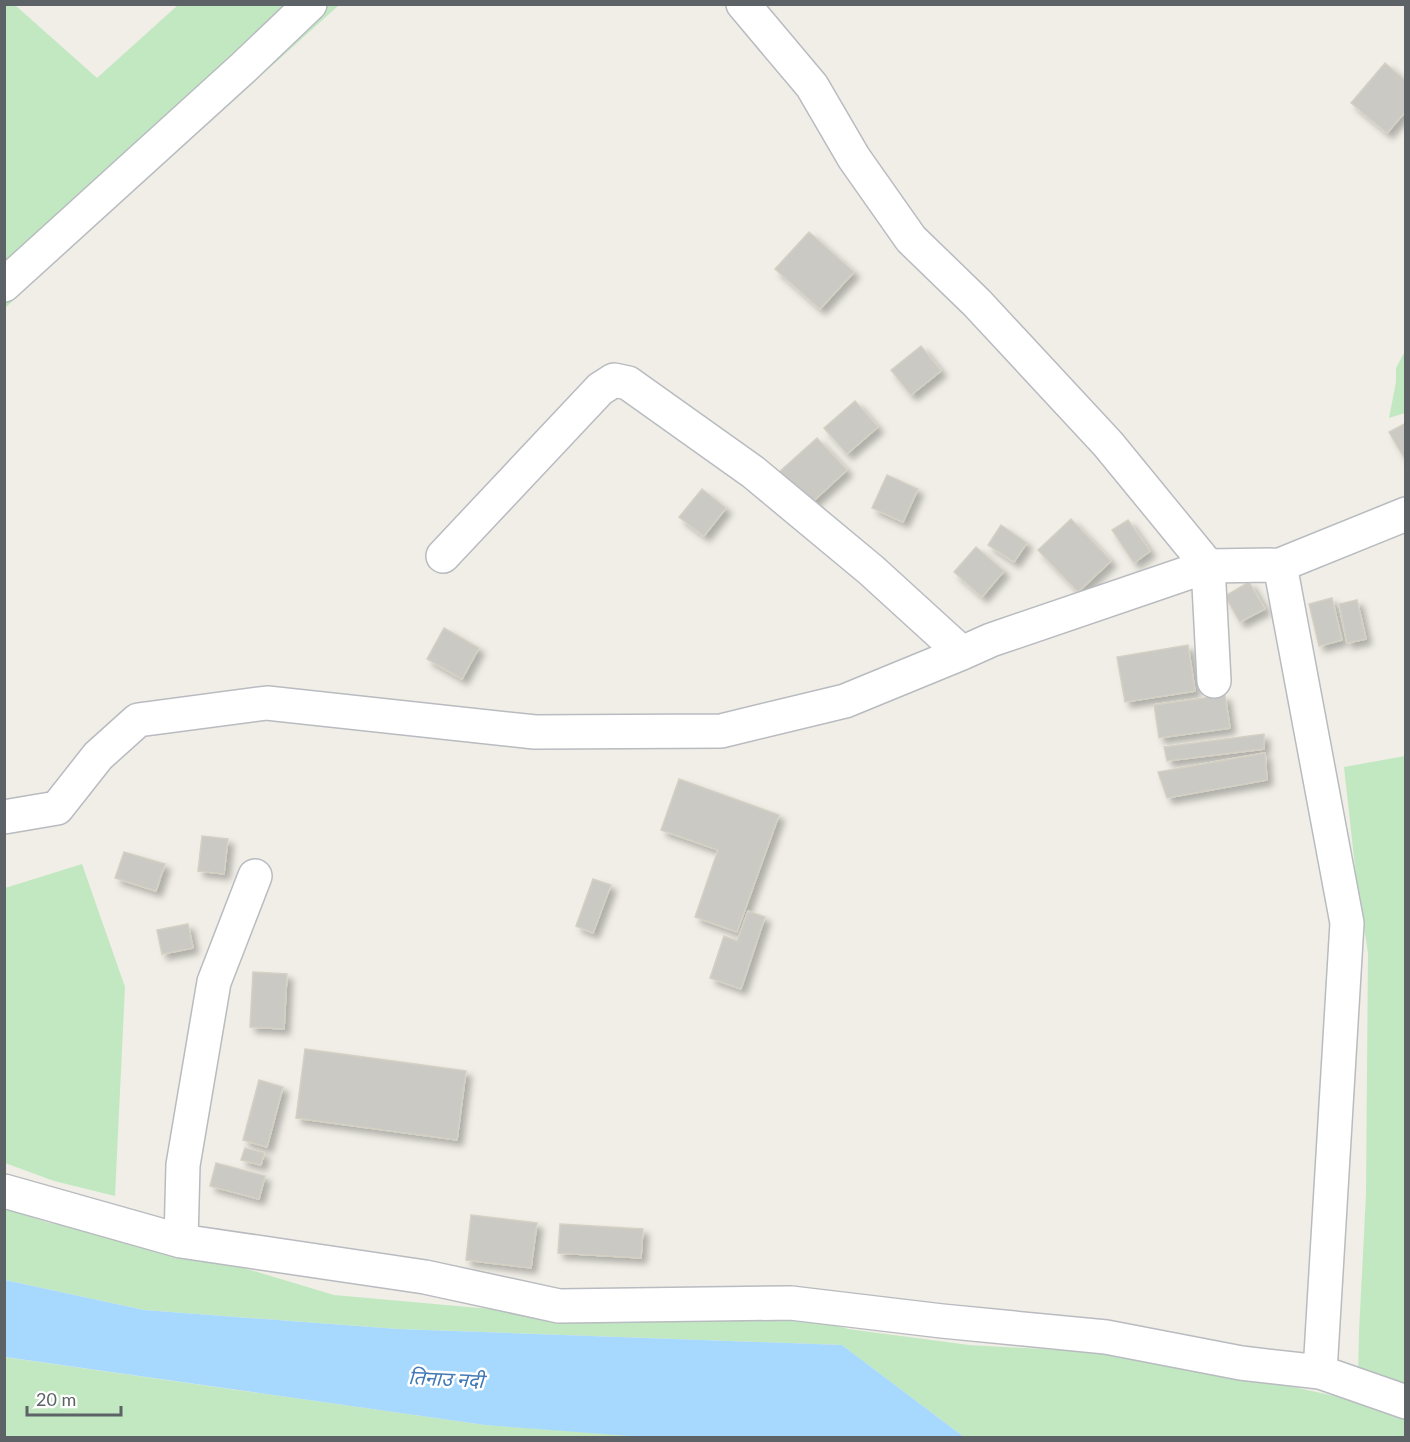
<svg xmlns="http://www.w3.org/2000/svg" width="1410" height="1442" viewBox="0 0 1410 1442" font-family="Lato,'Noto Sans Devanagari',sans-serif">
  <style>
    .green { fill: #c2e8c2 }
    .water { fill: #a7d9ff }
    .building { fill: #cbc9c3; stroke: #d5d0c4; stroke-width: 1.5; filter: url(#shadow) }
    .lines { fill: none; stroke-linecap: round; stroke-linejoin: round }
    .minor-casing { stroke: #b8bbc0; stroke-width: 36 }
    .minor { stroke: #fff; stroke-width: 33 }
    .labels { text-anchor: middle; stroke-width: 5; stroke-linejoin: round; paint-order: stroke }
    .water-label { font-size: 20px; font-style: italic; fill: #4079b5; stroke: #fff }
  </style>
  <defs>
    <filter id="shadow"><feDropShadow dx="5.5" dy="5.5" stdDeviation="3" flood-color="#0004"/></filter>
  </defs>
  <rect width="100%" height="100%" fill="#f0eee6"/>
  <path class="green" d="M7,5h8l82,73 81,-73h161l-334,303 -1,-302z
    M1405,351v62l-16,5 7,-36v-14z
    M1405,756v630l-47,-9 1,-45 7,-138 2,-241 -12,-77 -12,-109z
    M82,864l43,123 -10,209 -61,-15 -49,-18v-275z
    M5,1208l41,14 144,30 144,43 145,13 213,8 104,-4 52,17 121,16 127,7 105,15 134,29 70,19v22h-441l-122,-92 -444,-16 -254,-19 -139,-30z
    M4,1357l481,68 171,12h-651z"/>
  <path class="water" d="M5,1280l139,30 254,19 444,16 122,92 -308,1 -171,-13 -480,-68z"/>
  <path class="building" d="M1385,63l21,18v30l-19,22 -36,-30z
    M809,232l45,40 -34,37 -45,-40z
    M921,346l20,25 -30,24 -20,-25z
    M855,401l23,26 -31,27 -23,-26z
    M1406,423v38l-17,-29z
    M817,438l30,32 -39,36 -30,-33z
    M887,475l31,14 -15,33 -31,-14z
    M702,489l24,19 -22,28 -25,-19z
    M1071,519l40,42 -33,31 -40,-42z
    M1128,520l22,31 -16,12 -22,-33z
    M1001,525l26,18 -13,19 -26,-17z
    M976,547l28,24 -22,26 -28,-25z
    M1249,582l16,27 -25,13 -15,-26z
    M1332,598l10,42 -23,6 -10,-42z
    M1357,600l9,39 -19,4 -8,-39z
    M444,628l35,20 -17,31 -35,-20z
    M1188,645l7,46 -70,11 -8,-45z
    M1225,695l5,33 -71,10 -5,-33z
    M1264,734v15l-97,12 -3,-14z
    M1265,753l2,27 -100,18 -9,-26z
    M679,779l100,36 -42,117 -42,-15 23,-67 -57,-20z
    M202,836l26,3 -4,35 -26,-3z
    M124,852l41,12 -9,27 -41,-13z
    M593,879l18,6 -18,48 -17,-7z
    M748,911l17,6 -24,72 -31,-11 14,-42 13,5z
    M188,924l5,24 -31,6 -5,-24z
    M253,972l34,2 -3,55 -34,-2z
    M305,1049l161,22 -9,69 -161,-22z
    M259,1080l24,7 -16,60 -24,-7z
    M245,1148l19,5 -3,12 -20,-5z
    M216,1163l49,13 -6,23 -49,-13z
    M471,1215l66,8 -6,45 -65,-8z
    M560,1224l83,5 -2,29 -83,-5z"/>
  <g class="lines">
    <defs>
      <path id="minor" d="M743,4l69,82 42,72 57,81 66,64 131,141 100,122 6,115
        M4,285l240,-218 66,-63
        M443,556l157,-167 14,-9 14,3 125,89 118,98 91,83
        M1280,565l67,358 -27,449
        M4,817l53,-9 41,-52 40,-36 129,-17 268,29 186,-1 124,-30 117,-48 29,-13 217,-74 72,-1 126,-51
        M4,1191l177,50 244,36 134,29 232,-3 151,18 164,16 135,26 79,9 86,30
        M181,1241l2,-76 31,-183 41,-106"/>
    </defs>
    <use href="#minor" class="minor-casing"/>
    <use href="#minor" class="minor"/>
  </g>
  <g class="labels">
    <g class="water-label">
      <text transform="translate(446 1379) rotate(3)" y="7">तिनाउ नदी</text>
    </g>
  </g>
  <rect width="1410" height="1442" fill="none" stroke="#5d6267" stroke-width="12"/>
  <path d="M27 1406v9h94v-9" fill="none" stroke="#5d6267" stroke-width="3"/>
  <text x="36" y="1406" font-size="18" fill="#5d6267" stroke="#ffffff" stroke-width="4.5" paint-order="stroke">20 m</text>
</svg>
